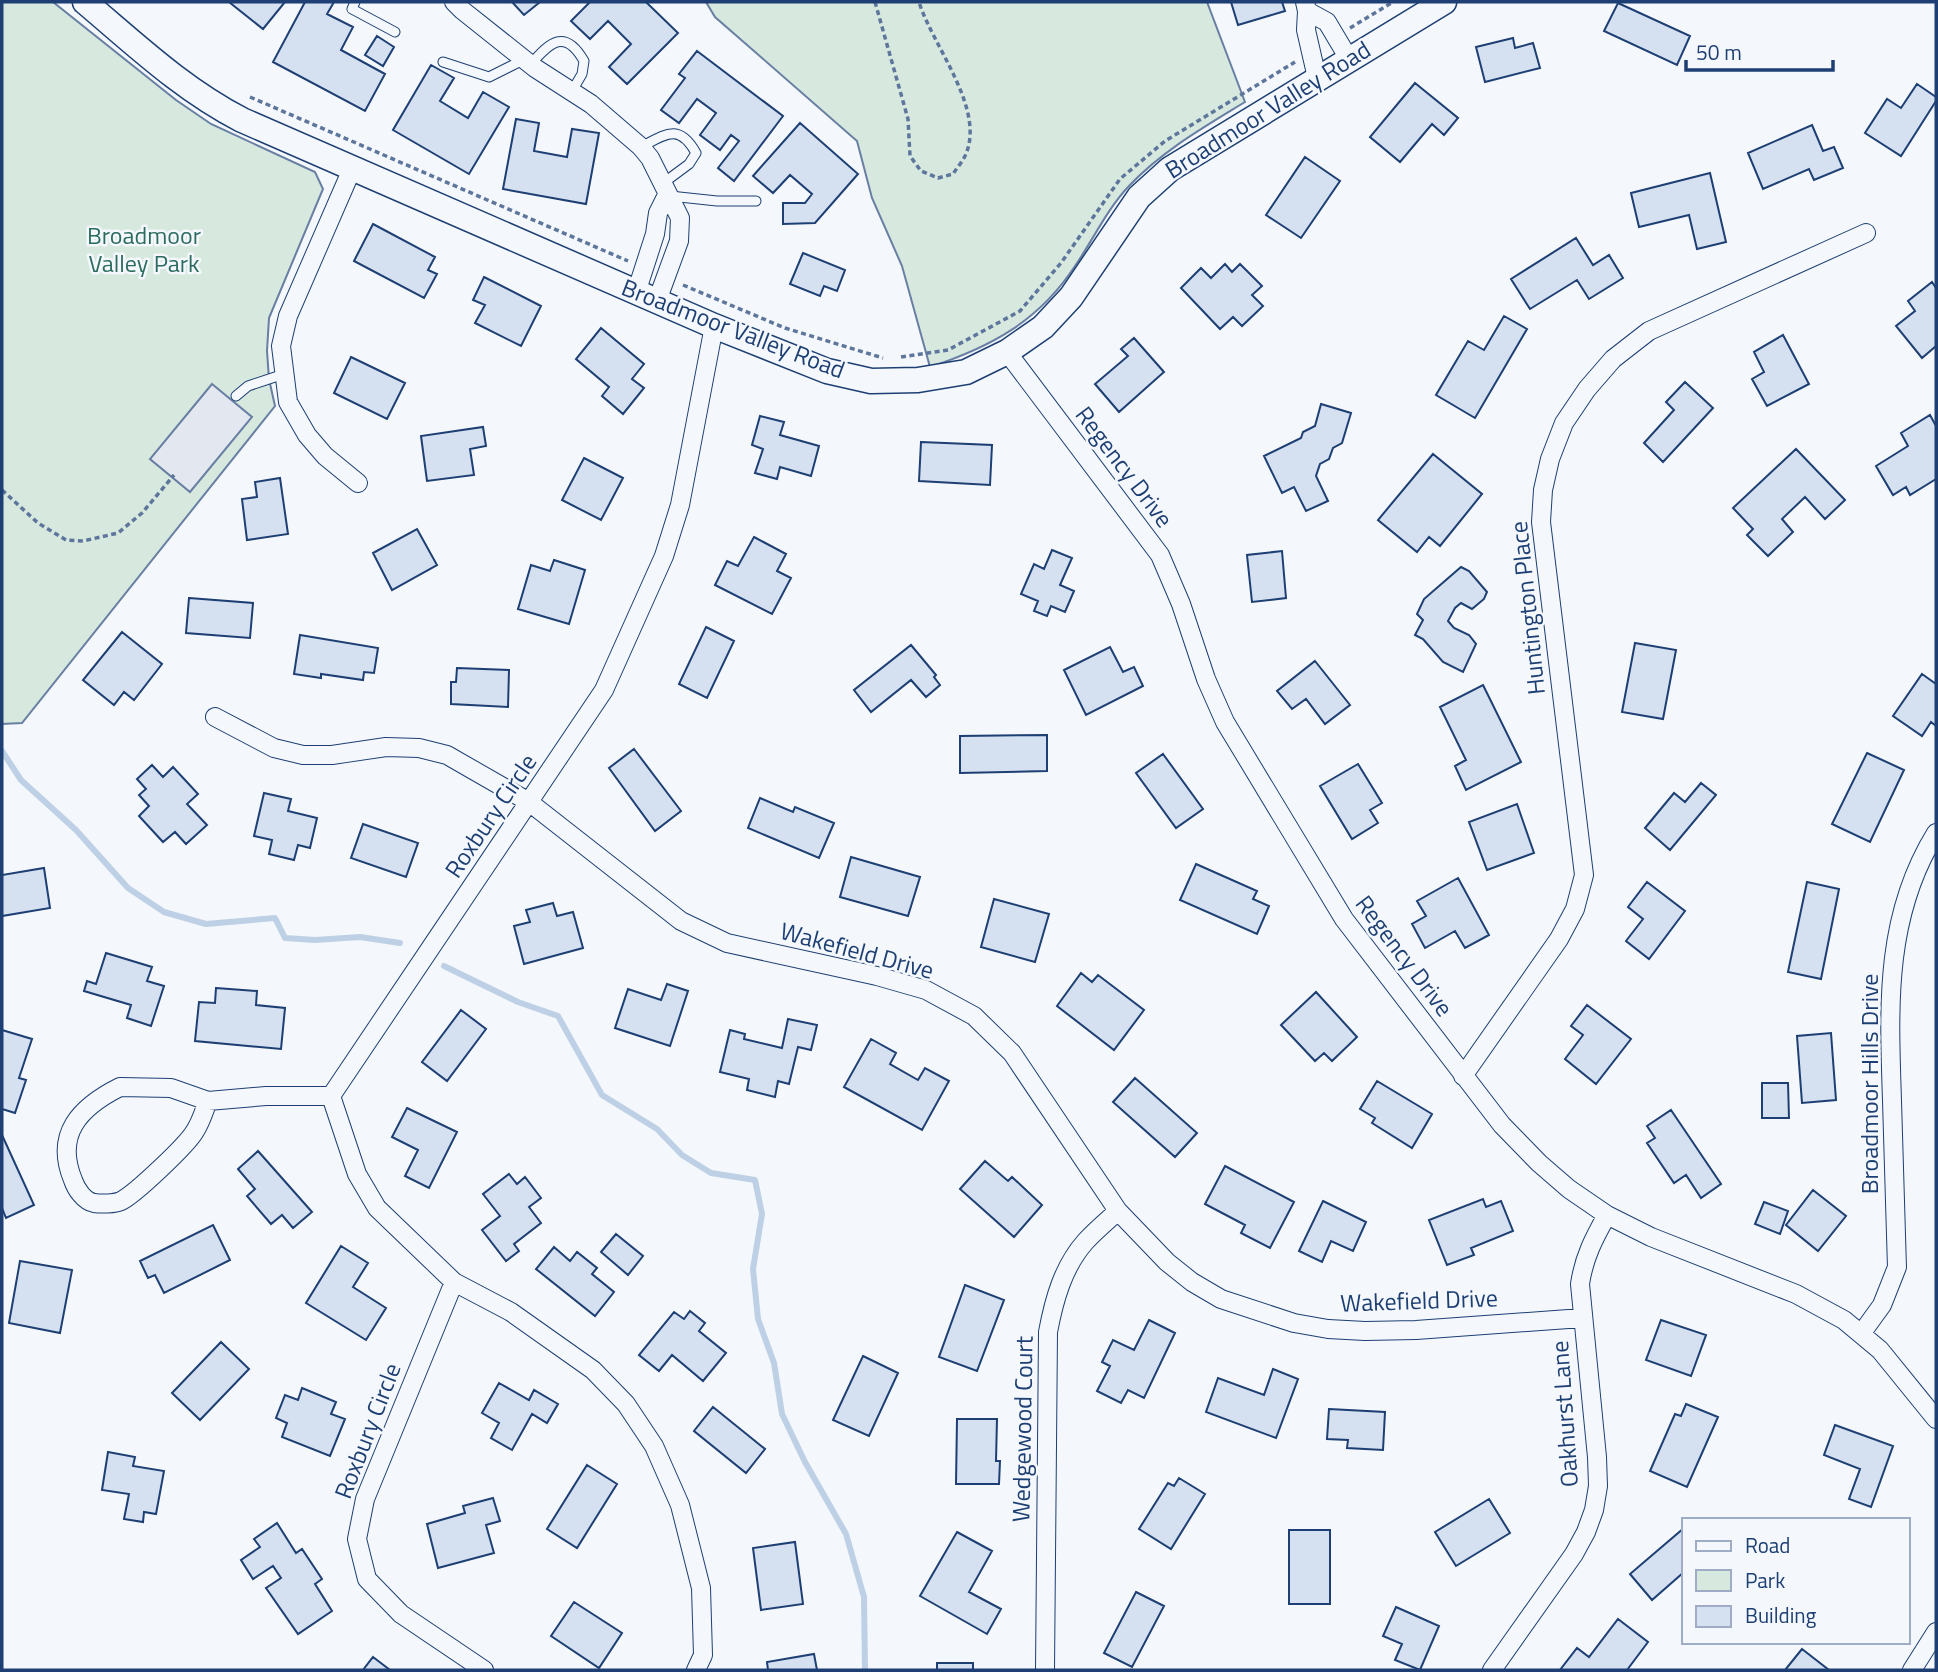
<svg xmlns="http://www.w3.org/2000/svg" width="1938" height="1672" viewBox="0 0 1938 1672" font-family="'Titillium Web',sans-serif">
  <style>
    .green { fill: #d7e8df; stroke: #687fa3; stroke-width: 2 }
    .parking { fill: #e3e8f0; stroke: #687fa3; stroke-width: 2 }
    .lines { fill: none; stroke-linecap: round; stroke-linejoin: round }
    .stream { stroke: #bed0e5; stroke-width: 6 }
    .building { fill: #d5e0f0; stroke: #1d3f73; stroke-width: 2 }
    .lane-casing { stroke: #1d3f73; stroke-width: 11 }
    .street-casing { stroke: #1d3f73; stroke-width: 20 }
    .secondary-casing { stroke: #1d3f73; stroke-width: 27 }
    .path { stroke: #5e769c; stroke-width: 3.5; stroke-dasharray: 5 3.5; stroke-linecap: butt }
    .lane { stroke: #f4f7fb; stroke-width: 9 }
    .street { stroke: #f4f7fb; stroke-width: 18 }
    .secondary { stroke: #f4f7fb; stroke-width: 24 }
    .labels { text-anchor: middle; stroke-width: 5; stroke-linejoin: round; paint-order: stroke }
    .street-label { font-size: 24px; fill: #1d3f73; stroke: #f4f7fb }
    .park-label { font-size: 24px; fill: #2c6c60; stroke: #f4f7fb }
  </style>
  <rect width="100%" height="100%" fill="#f4f7fb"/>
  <path class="green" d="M2,2h51l123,98 35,24 104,48 8,17 -54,129 -2,33 2,28 6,27 -253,317 -20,1z
    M706,2h501l38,100c-41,25 -83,49 -116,84 -22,23 -36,54 -54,80 -36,55 -84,81 -145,101l-28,-101 -30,-68 -15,-57 -142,-124z"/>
  <path class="parking" d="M212,384l40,33 -62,75 -40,-33z"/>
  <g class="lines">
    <path class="stream" d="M2,751l19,29 55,50 52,58 36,24 42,12 69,-6 10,20 30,2 45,-3 40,6
      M444,966l74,36 40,14 44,79 55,34 25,26 29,18 44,7 7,34 -9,55 5,50 16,44 8,51 23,48 41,72 18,63 1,73"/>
  </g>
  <path class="building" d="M229,2h56l-22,27z
    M305,2h29l-7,12 26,13 -12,23 44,24 -20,37 -92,-49z
    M512,2h28l-16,13z
    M590,2h56l32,31 -51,51 -18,-17 22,-23 -23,-23 -18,18 -19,-18z
    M1231,2h51l3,9 -47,14z
    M1618,3l72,33 -13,29 -73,-34z
    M377,36l17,11 -11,19 -18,-11z
    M1513,38l2,10 18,-5 7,25 -55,14 -9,-35z
    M697,51l86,65 -49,65 -16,-13 21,-27 -8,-6 -11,15 -20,-15 16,-22 -19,-14 -18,24 -18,-13 24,-32 -6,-4z
    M431,65l23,13 -14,23 28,17 15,-26 26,15 -40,67 -76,-44z
    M1415,83l43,35 -14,17 -12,-11 -32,38 -30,-25z
    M1917,84l19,13v4l-35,55 -36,-23 22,-34 14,9z
    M516,119l23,4 -5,28 33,6 5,-28 27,4 -13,71 -83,-15z
    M800,123l58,51 -43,49 -32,1v-21h22l7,-9 -22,-19 -17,18 -20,-17z
    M1812,125l11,26 11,-4 9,21 -29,12 -5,-11 -46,20 -15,-36z
    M1305,157l35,24 -39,57 -35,-23z
    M1710,173l16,69 -29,7 -8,-34 -50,12 -8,-34z
    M373,224l62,33 -7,13 9,4 -13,24 -70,-37z
    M1576,238l17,27 16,-10 14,23 -34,21 -12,-19 -47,29 -19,-30z
    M803,253l42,17 -8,21 -13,-5 -4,10 -30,-12z
    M1225,264l7,8 8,-8 22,22 -10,9 11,11 -21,20 -9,-9 -13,12 -39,-41 20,-20 10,10z
    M484,277l57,29 -20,40 -46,-23 10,-18 -12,-5z
    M1932,282l4,6v58l-14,12 -26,-32 19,-15 -7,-10z
    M1504,316l23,13 -52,89 -39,-23 32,-54 16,9z
    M601,328l43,36 -12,15 12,9 -21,26 -21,-18 7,-9 -33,-28z
    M1783,335l26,49 -42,22 -15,-27 12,-7 -10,-20z
    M1134,338l30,34 -45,40 -24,-28 33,-28 -7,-7z
    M351,357l54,26 -18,36 -53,-26z
    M1685,382l28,26 -50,54 -19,-19 30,-33 -8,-8z
    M1321,404l30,9 -9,30 -9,5 -4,11 -9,5 -4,12 12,25 -22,10 -12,-24 -12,6 -18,-37 37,-18 2,-6 12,-6z
    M1930,415l6,11v53l-26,16 -4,-8 -13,8 -17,-29 32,-20 -7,-13z
    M760,416l24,6 -4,13 39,11 -8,30 -31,-9 -3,12 -22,-6 8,-24 -11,-4z
    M483,427l3,19 -16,3 4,26 -47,6 -6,-45z
    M921,442l71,3 -2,40 -71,-4z
    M1796,449l49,51 -20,19 -20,-22 -23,22 11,13 -25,24 -21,-21 6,-6 -20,-21z
    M1433,454l49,40 -42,52 -11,-9 -12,15 -39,-32z
    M584,458l39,20 -22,42 -39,-20z
    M280,478l8,56 -41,6 -5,-41 15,-2 -2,-15z
    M417,529l20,36 -45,25 -19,-37z
    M754,537l32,17 -9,17 14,7 -19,36 -57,-29 12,-24 11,5z
    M1052,550l20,8 -12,27 14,6 -9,21 -14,-6 -4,10 -13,-5 4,-10 -17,-7 13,-30 10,5z
    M1282,551l4,47 -34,4 -5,-47z
    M554,560l31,10 -16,54 -51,-15 13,-44 19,6z
    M1461,567l8,4 18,21 -3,7 -12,10 -11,-6 -6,5 -7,13 6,7 15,7 7,9 -13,28 -20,-10 -20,-23 -8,-4 8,-15 -6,-6 7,-15z
    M189,598l64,5 -3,35 -64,-5z
    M706,627l28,14 -27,57 -28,-14z
    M122,632l40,32 -28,36 -10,-8 -10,13 -31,-25z
    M300,635l78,13 -4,25 -10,-1 -1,8 -42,-6v4l-27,-4z
    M1635,643l41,7 -13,69 -41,-7z
    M911,645l25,30 -2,2 6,8 -14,12 -15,-17 -40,32 -17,-22z
    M1110,647l13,25 11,-5 9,19 -57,29 -22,-45z
    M1315,661l35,44 -25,19 -19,-25 -14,10 -15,-18z
    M457,668l52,2 -1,37 -57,-3v-22h5z
    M1922,674l14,10v42l-5,-4 -9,14 -29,-20z
    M1483,685l38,77 -55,28 -11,-24 11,-6 -26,-53z
    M1047,735v36l-87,2v-37z
    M634,749l47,62 -26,20 -46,-63z
    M1867,753l37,17 -34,72 -38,-18z
    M1163,754l40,55 -27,19 -40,-55z
    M1358,764l24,39 -12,7 8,13 -26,16 -32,-53z
    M152,765l11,12 10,-10 25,27 -11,10 20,21 -21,19 -11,-12 -12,10 -24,-26 10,-10 -10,-11 7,-6 -9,-10z
    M1701,783l15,12 -46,55 -25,-22 29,-35 11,9z
    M264,793l27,6 -3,12 29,7 -7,30 -12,-3 -4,15 -25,-6 3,-14 -18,-4z
    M760,798l33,14 2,-5 39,16 -15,35 -71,-30z
    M1517,804l17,49 -47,17 -18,-48z
    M363,824l55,19 -12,34 -55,-19z
    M851,857l69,20 -12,39 -68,-19z
    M1196,864l61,27 -4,8 16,7 -12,28 -77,-34z
    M44,868l6,40 -48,8v-41z
    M1458,878l31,57 -24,13 -10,-17 -30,17 -13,-24 14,-8 -9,-15z
    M1647,882l38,29 -36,48 -23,-18 17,-22 -15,-12z
    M1807,882l32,7 -18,90 -33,-7z
    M994,899l55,15 -14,48 -54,-15z
    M553,903l4,13 16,-4 10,36 -59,16 -10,-38 16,-4 -4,-12z
    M106,953l46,14 -5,14 17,5 -13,40 -24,-8 4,-13 -47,-14 3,-10 9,3z
    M1081,973l11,9 6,-7 46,35 -30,40 -57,-44z
    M667,984l21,7 -18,55 -55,-18 13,-39 33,11z
    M216,988l41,3 -1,14 29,3 -4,41 -86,-8 4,-39 16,1z
    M1316,992l41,45 -25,24 -8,-8 -9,8 -34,-36z
    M1587,1005l44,34 -35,45 -31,-25 18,-24 -12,-9z
    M461,1010l25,19 -39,52 -25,-19z
    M788,1019l29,6 -6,25 -13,-3 -9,37 -11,-3 -3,16 -28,-7 2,-11 -29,-7 10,-42 15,4 -1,5 38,9z
    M2,1030l30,9 -13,39 7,2 -11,33 -13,-4z
    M1831,1033l5,67 -34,3 -5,-67z
    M871,1039l25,14 -6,11 28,16 7,-12 24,13 -27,49 -78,-43z
    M1135,1078l62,55 -22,24 -62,-55z
    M1377,1081l55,33 -20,34 -40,-25 3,-5 -15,-9z
    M1762,1083h26l1,35h-27z
    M407,1108l50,24 -28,56 -24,-12 13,-26 -26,-13z
    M1671,1110l50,74 -20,14 -15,-23 -12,8 -27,-40 8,-5 -8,-12z
    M2,1135l32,70 -28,13 -4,-10z
    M258,1151l54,61 -19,16 -11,-13 -11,9 -24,-28 8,-7 -17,-20z
    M985,1161l23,20 4,-4 30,28 -28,32 -54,-48z
    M1225,1166l69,36 -24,46 -29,-15 4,-8 -40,-21z
    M509,1174l8,10 8,-7 16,21 -12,9 12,16 -27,21 5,7 -13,10 -24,-31 18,-14 -17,-22z
    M1813,1190l33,26 -28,35 -32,-26z
    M1483,1199l3,8 15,-6 12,30 -42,17 3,7 -27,10 -18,-45z
    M1323,1201l43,21 -13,29 -22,-10 -9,21 -23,-11z
    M1764,1202l24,9 -8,23 -25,-10z
    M213,1225l17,35 -66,33 -9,-18 -7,3 -8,-17z
    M616,1234l27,22 -15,19 -27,-23z
    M341,1246l27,17 -15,24 33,21 -20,32 -60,-37z
    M554,1247l16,14 7,-9 20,16 -5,6 22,18 -19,24 -59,-47z
    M20,1261l52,9 -12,63 -51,-10z
    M965,1285l39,15 -27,71 -38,-14z
    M690,1311l15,12 -6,8 27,22 -23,28 -31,-26 -13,16 -20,-16 35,-43 10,7z
    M1149,1320l26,13 -31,65 -16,-8 -7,13 -24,-12 13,-25 -8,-4 11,-22 21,10z
    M1661,1320l45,15 -15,41 -45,-16z
    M221,1342l28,27 -49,51 -28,-27z
    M863,1356l35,17 -29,63 -36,-16z
    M1273,1369l25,10 -22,59 -70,-26 12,-34 46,17z
    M499,1383l30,17 5,-10 24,14 -11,19 -15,-9 -20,36 -21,-12 8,-15 -17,-10z
    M302,1388l34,14 -5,12 14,5 -15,37 -48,-19 5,-14 -11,-5 9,-23 13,5z
    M1686,1404l32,13 -31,70 -37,-16 25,-57 6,2z
    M713,1407l52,42 -19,24 -52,-42z
    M1329,1409l56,3 -2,38 -36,-2 1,-8 -21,-1z
    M957,1419h40l-1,42h4l-1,23h-43z
    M1835,1425l58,21 -22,61 -22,-8 11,-30 -36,-14z
    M108,1452l27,5 -2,9 31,5 -8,43 -12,-2 -1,10 -19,-3 5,-25 -27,-4z
    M587,1465l30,19 -40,64 -30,-19z
    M1179,1478l26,16 -34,55 -32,-20 29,-46 6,3z
    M493,1498l7,23 -14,4 8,28 -56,15 -11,-44 38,-11 -2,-7z
    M1489,1499l21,34 -54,33 -21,-34z
    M277,1523l19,30 6,-4 20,30 -7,5 17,27 -34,23 -32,-46 15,-10 -8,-12 -20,13 -12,-19 19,-13 -6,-8z
    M1684,1528v44l-32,28 -22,-26z
    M1289,1530h41v74h-41z
    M957,1532l35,19 -23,41 32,17 -14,25 -67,-38z
    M795,1542l8,62 -42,6 -8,-62z
    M1136,1592l28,14 -32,61 -28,-14z
    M574,1602l48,31 -23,35 -48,-32z
    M1396,1607l43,19 -19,44 -25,-10 7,-16 -19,-8z
    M1618,1619l30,23 -21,28h-67l17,-22 12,9z
    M1802,1649l27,21h-44z
    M814,1654l3,16h-49l-1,-8z
    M373,1657l17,13h-27z
    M937,1663h36v7h-36z"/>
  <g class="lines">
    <defs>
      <path id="lane" d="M355,2l-3,7 43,23
        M443,62l46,15 36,-18
        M531,64c19,-22 34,-36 53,-3l-2,13 -10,17
        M641,147c25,-13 38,-24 55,6l-7,11 -27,20
        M670,196l47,5h39
        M236,396l12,-10 36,-12"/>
      <path id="street" d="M454,2l8,8 73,58 56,36 50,43 9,11 30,60 -1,23 -22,60
        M1305,2l2,9 -1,19 11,48
        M1307,11l20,11 22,37
        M352,169l-64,147 -7,30 7,56 19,33 18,21 33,27
        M636,293l19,-59 3,-21 9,-18
        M1007,352l153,203 21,49 25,75 19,43 119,197 158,206 37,38 30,26 38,26 44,22 145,57 48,26 36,30 56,69
        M215,717l59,31 29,7h29l54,-8 33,1 28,7 82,47 152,119 46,22 150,33 49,14 48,26 38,37 106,158 49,51 25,20 29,17 73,24 34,6 37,2 51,-1 166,-12
        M1463,1076l96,-137 16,-30 9,-34 -43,-353 2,-32 7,-31 14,-36 23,-34 26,-30 36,-28 217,-98
        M120,1087l51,1 37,13c-4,10 -7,21 -13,30 -8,14 -60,63 -74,70 -7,3 -20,3 -27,2 -10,-2 -18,-14 -21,-23 -19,-46 7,-73 47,-93z
        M208,1101l58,-5h65
        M454,1282l-77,-74 -20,-34 -26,-78 273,-406 60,-134 16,-51 34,-179
        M1861,1334l21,-29 15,-38c-2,-55 -3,-110 -5,-166 -3,-94 -8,-184 44,-268
        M484,1670l-83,-56 -34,-35 -10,-40 8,-40 89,-217 57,30 82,58 33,34 28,42 26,59 21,83 2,67 -7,15
        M1045,1670l3,-338c6,-32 15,-65 37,-90 10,-11 22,-21 33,-31
        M1492,1670l82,-116 12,-22 8,-22 4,-24 -1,-29 -17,-173c4,-27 14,-46 27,-69
        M1912,1670l24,-38"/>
      <path id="secondary" d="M85,2c51,43 97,87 157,118l472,206 113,45 44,10 47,-1 48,-8 41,-20 36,-25 28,-30 68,-100 31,-28 274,-167"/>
    </defs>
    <use href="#lane" class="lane-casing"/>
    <use href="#street" class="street-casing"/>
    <use href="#secondary" class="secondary-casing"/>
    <path class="path" d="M875,2l33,117 2,37 11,15 17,7 15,-4c4,-6 9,-12 12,-18 22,-46 -33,-111 -46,-154
      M1350,28l43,-26
      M250,97l378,164
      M683,285l102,43 98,30
      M901,357l47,-7 72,-39 41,-48 59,-84 45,-38 130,-79
      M2,490l36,33 28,17 17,1 35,-8 24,-20 32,-38"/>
    <use href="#lane" class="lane"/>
    <use href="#street" class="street"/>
    <use href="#secondary" class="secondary"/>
  </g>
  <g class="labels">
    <g class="street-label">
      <text transform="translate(1268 110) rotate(-32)" y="8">Broadmoor Valley Road</text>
      <text transform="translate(733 329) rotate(21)" y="8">Broadmoor Valley Road</text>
      <text transform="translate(1124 467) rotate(53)" y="8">Regency Drive</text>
      <text transform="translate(1528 608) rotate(-96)" y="8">Huntington Place</text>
      <text transform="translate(491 816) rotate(-56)" y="8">Roxbury Circle</text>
      <text transform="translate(857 951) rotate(15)" y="8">Wakefield Drive</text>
      <text transform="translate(1404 956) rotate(53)" y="8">Regency Drive</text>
      <text transform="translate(1870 1084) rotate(-90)" y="8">Broadmoor Hills Drive</text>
      <text transform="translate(1419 1301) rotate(-2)" y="8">Wakefield Drive</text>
      <text transform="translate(1565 1414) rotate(-94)" y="8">Oakhurst Lane</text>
      <text transform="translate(1023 1429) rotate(-89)" y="8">Wedgewood Court</text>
      <text transform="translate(368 1431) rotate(-69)" y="8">Roxbury Circle</text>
    </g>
    <g class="park-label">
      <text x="144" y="244">Broadmoor<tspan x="144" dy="28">Valley Park</tspan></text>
    </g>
  </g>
  <rect width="1938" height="1672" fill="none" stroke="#1d3f73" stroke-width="7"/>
  <rect x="1682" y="1518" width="228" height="126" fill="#f4f7fb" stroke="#9eadc5" stroke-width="2"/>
  <rect x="1696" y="1541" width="35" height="10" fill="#f4f7fb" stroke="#9eadc5" stroke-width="2"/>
  <text x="1745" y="1553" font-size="21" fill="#1d3f73">Road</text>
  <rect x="1696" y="1570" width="35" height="21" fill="#d7e8df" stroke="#9eadc5" stroke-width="2"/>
  <text x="1745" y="1588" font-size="21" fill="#1d3f73">Park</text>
  <rect x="1696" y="1606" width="35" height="21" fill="#d5e0f0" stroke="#9eadc5" stroke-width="2"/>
  <text x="1745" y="1623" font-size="21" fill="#1d3f73">Building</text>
  <path d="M1686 60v10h147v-10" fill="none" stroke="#1d3f73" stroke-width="3.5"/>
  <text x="1696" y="60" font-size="21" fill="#1d3f73" stroke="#f4f7fb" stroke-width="5" paint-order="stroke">50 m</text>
</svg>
